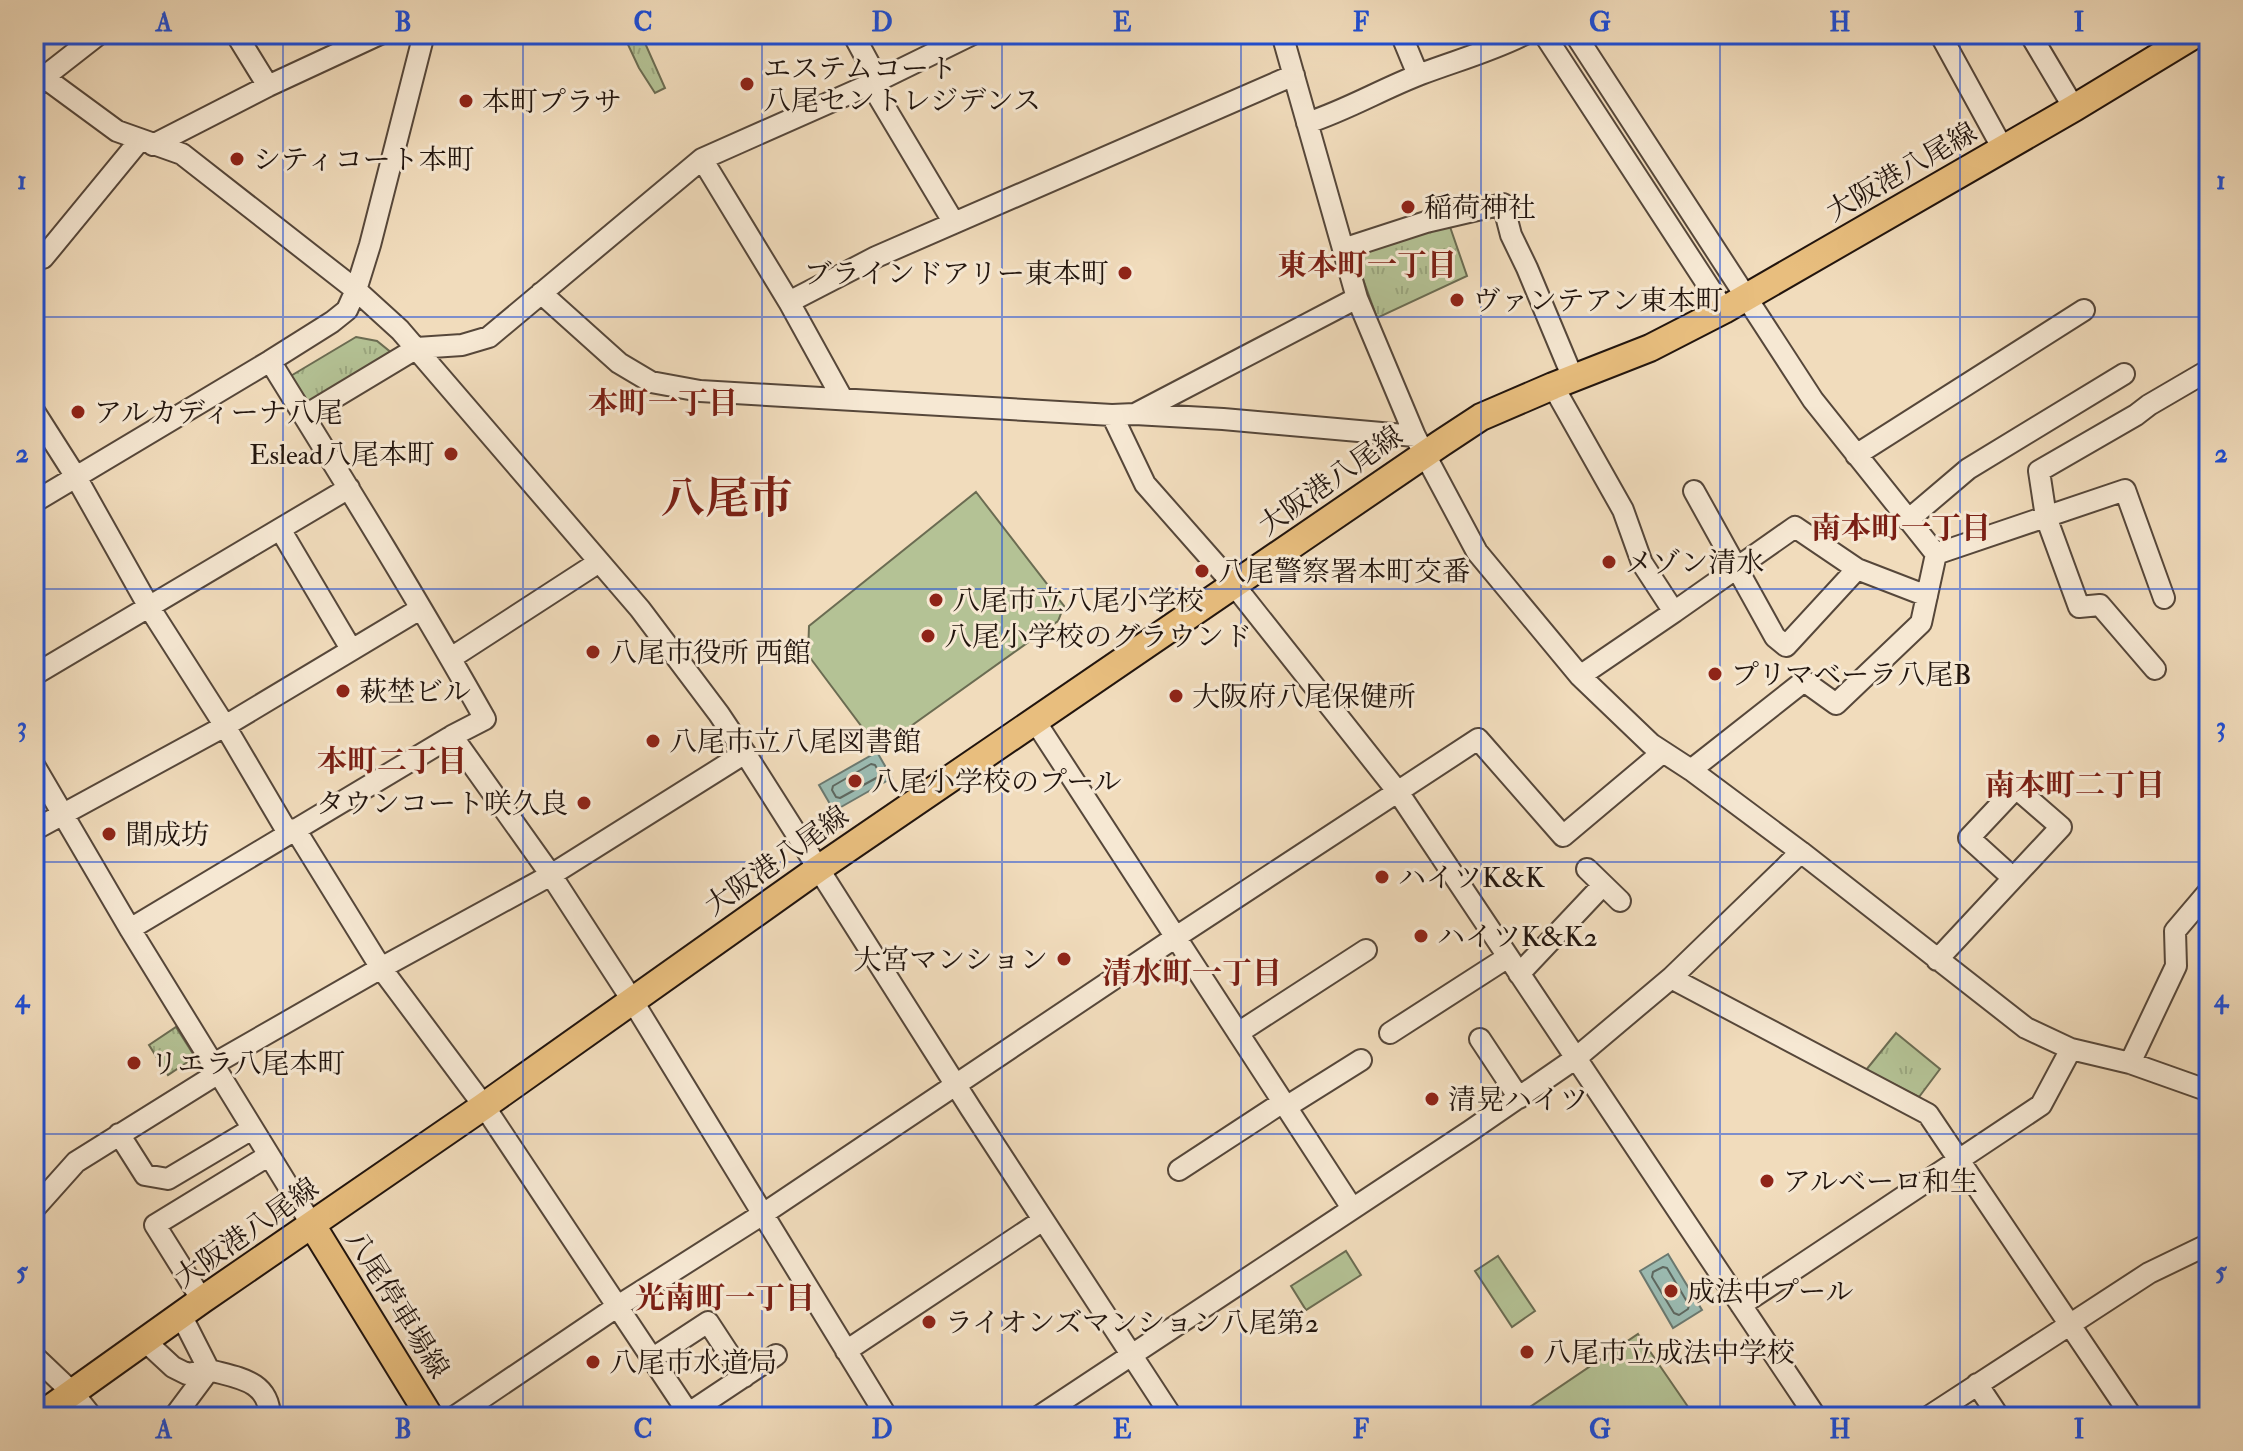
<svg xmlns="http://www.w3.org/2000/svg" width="2243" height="1451" viewBox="0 0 2243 1451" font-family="'IM FELL Double Pica','Noto Serif JP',serif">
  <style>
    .grass { fill: url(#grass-tufts); stroke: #6b6c52; stroke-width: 2 }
    .garden { fill: #b4c295; stroke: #6b6c52; stroke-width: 2 }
    .water { fill: #9bbbb2; stroke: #6b7970; stroke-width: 2 }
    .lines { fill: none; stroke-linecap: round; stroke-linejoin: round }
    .shore { stroke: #5e6860; stroke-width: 2 }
    .minor-casing { stroke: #56473a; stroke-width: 24 }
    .major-casing { stroke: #22150e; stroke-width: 30 }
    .minor { stroke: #f6e8d3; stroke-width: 20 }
    .major { stroke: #e8be7e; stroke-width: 26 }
    .grid { fill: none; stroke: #1d4ed8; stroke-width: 2; stroke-opacity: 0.55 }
    .poi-dot { fill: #8f2418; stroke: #f6e8d3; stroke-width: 3 }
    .labels { text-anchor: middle; stroke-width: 6; stroke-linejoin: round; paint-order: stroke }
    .poi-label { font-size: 28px; fill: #22150e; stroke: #f6e8d3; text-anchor: start }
    .street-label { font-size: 28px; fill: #22150e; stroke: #f6e8d3 }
    .neighbourhood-label { font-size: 30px; font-weight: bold; fill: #7a1f14; stroke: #f6e8d3 }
    .town-label { font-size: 44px; font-weight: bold; fill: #7a1f14; stroke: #f6e8d3 }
    .neatline { fill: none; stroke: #1d4ed8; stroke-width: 3 }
    .grid-label { font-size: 26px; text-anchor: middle; font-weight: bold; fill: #1d4ed8 }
  </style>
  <defs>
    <pattern id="grass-tufts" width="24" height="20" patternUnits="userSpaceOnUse" patternTransform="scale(2)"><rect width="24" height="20" fill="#b4c295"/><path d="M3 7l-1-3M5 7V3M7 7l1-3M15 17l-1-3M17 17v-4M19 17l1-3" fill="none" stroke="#9aa67f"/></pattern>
  </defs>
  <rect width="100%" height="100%" fill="#f1dcbc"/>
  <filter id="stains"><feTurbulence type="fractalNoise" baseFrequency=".0025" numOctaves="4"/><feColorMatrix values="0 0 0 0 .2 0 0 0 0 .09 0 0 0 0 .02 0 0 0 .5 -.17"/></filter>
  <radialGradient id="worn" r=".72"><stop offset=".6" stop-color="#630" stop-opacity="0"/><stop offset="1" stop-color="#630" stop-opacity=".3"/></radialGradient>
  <path class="grass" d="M623,34h18l24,54 -10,5 -16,-25z
    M1448,221l19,55 -90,42 -23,-64z
    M356,337l21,4 16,13 -80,48 -9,-3 -15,-22z
    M176,1027l19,30 -27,18 -19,-30z
    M1896,1033l44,36 -21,28 -53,-27z"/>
  <path class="garden" d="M976,492l88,114 -6,15 -168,120 -19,-2 -63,-84 1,-29z
    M1346,1251l15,24 -55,35 -15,-24z
    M1498,1256l37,55 -23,16 -37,-56z
    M1638,1334l57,83h-180z"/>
  <path class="water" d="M877,752l15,26 -58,33 -15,-26z
    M1668,1254l34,56 -29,18 -33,-57z"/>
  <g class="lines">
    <path class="shore" d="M871,764l4,1 4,7 -1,5 -38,21 -4,-1 -4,-7 1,-4z
      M1663,1267l4,1 22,37 -1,4 -9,6 -5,-2 -22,-36 1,-5z"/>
    <defs>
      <path id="minor" d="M236,34l32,52
        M853,34l25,46
        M1282,34l75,264 58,138 62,116 103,124 71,68 40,26 110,82 225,176 45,21 59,14 79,28
        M1401,34l17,41
        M1544,34l180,276
        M1575,34l238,366 123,154 -15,69 -85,81 -32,-23 -113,89
        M1940,34l63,115
        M2030,34l44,74
        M34,70l83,61 65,23 174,136 44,40 240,279 79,105 26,39 226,356 201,308
        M871,84l83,139
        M34,88l10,-11 55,-43
        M1307,123c40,-13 75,-34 114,-49 34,-13 71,-23 104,-40
        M153,145l115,-59 112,-52
        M702,159l87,143 53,96
        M1343,249l83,-27 77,-18 8,31 16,33 46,110
        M43,258l97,-118
        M541,293l78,70 32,19 49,9 412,24 23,-1 88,5 192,17
        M789,302l87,-45 418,-182
        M1553,386l70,124 19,53 32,49 121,-85 62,42 70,27
        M34,411l42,66 73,130 76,119 63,107
        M1135,414l222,-116
        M1112,415l33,69 89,101 164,207 418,625
        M304,416l113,-68 45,-3 27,-8 213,-178 169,-75 102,-50
        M1856,455l228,-145
        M1694,491l81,146 11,9 71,-77
        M34,502l236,-141 62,-39 15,-12 9,-20 14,-45 54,-211
        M1908,520l60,-51 156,-95
        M280,529l71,120
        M1936,554l189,-64 39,108
        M451,658l148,-96
        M2155,669l-55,-64 -21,2 -33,-90 -7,-46 97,-56 13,-10 60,-35
        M34,675l315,-187
        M1580,676l94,-64
        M1035,721l317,487
        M452,736l99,139 81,125 255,417
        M34,765l96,164 182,296
        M295,829l86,139 103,138 207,311
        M34,830l191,-104 195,-117
        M1587,869l33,32
        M130,929l322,-193 33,-17c-68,-121 -142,-240 -215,-358
        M1937,960l124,-133 -45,-39 -47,50 44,40
        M1519,974l84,-89
        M1671,978l257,136 204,303
        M1238,1033l128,-83
        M1390,1033l118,-76
        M1480,1039l39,59
        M2130,1063l46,-97 -1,-35 34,-40
        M212,1065l169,-97 170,-93 194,-122
        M1286,1107l75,-47
        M119,1134l26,41 23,4 84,-50
        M1179,1170l104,-68
        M34,1209l42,-47 141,-88
        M202,1300l-47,-75 113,-69
        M1741,1305l300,-200 30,-56
        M146,1342l27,25 14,7 22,-4 -28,-55
        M846,1351l197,-131
        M34,1356l39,37 19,24
        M653,1358l55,-36 36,55
        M1977,1384l22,33
        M689,1413l87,-58
        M174,1417l35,-47c29,8 60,10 61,47
        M454,1417l164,-111 145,-92 413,-277 302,-198 85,97 100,-84
        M1038,1417l432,-286 106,-73 95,-80 130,-126
        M1928,1417l221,-144 60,-29"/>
      <path id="major" d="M312,1225l118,192
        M38,1417l164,-117 282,-194 334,-237 622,-425 41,-27 72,-31 97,-38 74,-38 350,-202 122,-74"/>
    </defs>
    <use href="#minor" class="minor-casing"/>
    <use href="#major" class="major-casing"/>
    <use href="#minor" class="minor"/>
    <use href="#major" class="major"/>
  </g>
  <path class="grid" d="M283,34v1383M523,34v1383M762,34v1383M1002,34v1383M1241,34v1383M1481,34v1383M1720,34v1383M1960,34v1383M34,317h2175M34,589h2175M34,862h2175M34,1134h2175"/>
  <g class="poi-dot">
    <circle cx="747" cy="84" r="8"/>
    <circle cx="466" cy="101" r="8"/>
    <circle cx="237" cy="159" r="8"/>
    <circle cx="1408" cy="207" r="8"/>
    <circle cx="1125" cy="273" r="8"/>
    <circle cx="1457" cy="300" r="8"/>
    <circle cx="78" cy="412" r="8"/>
    <circle cx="451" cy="454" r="8"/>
    <circle cx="1609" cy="562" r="8"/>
    <circle cx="1202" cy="571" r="8"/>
    <circle cx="936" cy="600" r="8"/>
    <circle cx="928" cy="636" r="8"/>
    <circle cx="593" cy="652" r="8"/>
    <circle cx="1715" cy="674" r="8"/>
    <circle cx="343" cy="691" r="8"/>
    <circle cx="1176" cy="696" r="8"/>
    <circle cx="653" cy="741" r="8"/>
    <circle cx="855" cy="781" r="8"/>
    <circle cx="584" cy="803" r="8"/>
    <circle cx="109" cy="834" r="8"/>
    <circle cx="1382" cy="877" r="8"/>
    <circle cx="1421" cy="936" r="8"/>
    <circle cx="1064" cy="959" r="8"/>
    <circle cx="134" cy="1063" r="8"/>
    <circle cx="1432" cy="1099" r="8"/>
    <circle cx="1767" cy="1181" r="8"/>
    <circle cx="1671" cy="1291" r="8"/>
    <circle cx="929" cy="1322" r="8"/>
    <circle cx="1527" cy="1352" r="8"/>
    <circle cx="593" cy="1362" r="8"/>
  </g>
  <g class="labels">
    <g class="poi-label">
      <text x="763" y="78">エステムコート<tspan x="763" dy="32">八尾セントレジデンス</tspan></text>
      <text x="482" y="111">本町プラサ</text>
      <text x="253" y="169">シティコート本町</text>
      <text x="1424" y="217">稲荷神社</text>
      <text x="1109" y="283" text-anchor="end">ブラインドアリー東本町</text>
      <text x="1473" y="310">ヴァンテアン東本町</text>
      <text x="94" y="422">アルカディーナ八尾</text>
      <text x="435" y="464" text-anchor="end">Eslead八尾本町</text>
      <text x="1625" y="572">メゾン清水</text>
      <text x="1218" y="581">八尾警察署本町交番</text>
      <text x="952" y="610">八尾市立八尾小学校</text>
      <text x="944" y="646">八尾小学校のグラウンド</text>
      <text x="609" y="662">八尾市役所 西館</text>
      <text x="1731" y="684">プリマベーラ八尾B</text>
      <text x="359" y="701">萩埜ビル</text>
      <text x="1192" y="706">大阪府八尾保健所</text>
      <text x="669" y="751">八尾市立八尾図書館</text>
      <text x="871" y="791">八尾小学校のプール</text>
      <text x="568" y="813" text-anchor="end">タウンコート咲久良</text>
      <text x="125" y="844">聞成坊</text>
      <text x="1398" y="887">ハイツK&amp;K</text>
      <text x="1437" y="946">ハイツK&amp;K2</text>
      <text x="1048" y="969" text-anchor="end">大宮マンション</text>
      <text x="150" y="1073">リエラ八尾本町</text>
      <text x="1448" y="1109">清晃ハイツ</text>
      <text x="1783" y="1191">アルベーロ和生</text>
      <text x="1687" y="1301">成法中プール</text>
      <text x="945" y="1332">ライオンズマンション八尾第2</text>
      <text x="1543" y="1362">八尾市立成法中学校</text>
      <text x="609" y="1372">八尾市水道局</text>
    </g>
    <g class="street-label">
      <text transform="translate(1901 171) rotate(-30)" y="10">大阪港八尾線</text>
      <text transform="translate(1330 480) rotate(-35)" y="10">大阪港八尾線</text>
      <text transform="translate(776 860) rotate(-35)" y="10">大阪港八尾線</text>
      <text transform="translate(246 1232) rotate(-35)" y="10">大阪港八尾線</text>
      <text transform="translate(398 1304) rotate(58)" y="10">八尾停車場線</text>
    </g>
    <g class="neighbourhood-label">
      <text x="1367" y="275">東本町一丁目</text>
      <text x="663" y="413">本町一丁目</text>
      <text x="1901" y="538">南本町一丁目</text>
      <text x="392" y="771">本町二丁目</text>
      <text x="2075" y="795">南本町二丁目</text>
      <text x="1192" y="983">清水町一丁目</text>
      <text x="725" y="1308">光南町一丁目</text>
    </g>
    <g class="town-label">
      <text x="727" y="513">八尾市</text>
    </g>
  </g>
  <rect width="2243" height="1451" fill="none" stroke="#f1dcbc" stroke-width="88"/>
  <rect x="44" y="44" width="2155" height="1363" class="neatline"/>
  <g class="grid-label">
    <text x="164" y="31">A</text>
    <text x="403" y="31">B</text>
    <text x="643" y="31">C</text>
    <text x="882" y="31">D</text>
    <text x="1122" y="31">E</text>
    <text x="1361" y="31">F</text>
    <text x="1600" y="31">G</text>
    <text x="1840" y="31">H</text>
    <text x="2079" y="31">I</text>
    <text x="22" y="189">1</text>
    <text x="2221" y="189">1</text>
    <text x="22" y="462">2</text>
    <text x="2221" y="462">2</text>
    <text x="22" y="735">3</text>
    <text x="2221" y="735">3</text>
    <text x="22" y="1007">4</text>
    <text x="2221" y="1007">4</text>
    <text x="22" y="1280">5</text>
    <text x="2221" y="1280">5</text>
    <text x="164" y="1438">A</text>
    <text x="403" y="1438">B</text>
    <text x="643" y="1438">C</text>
    <text x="882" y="1438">D</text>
    <text x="1122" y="1438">E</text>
    <text x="1361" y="1438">F</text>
    <text x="1600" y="1438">G</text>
    <text x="1840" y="1438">H</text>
    <text x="2079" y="1438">I</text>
  </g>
  <rect width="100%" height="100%" filter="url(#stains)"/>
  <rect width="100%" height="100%" fill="url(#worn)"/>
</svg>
